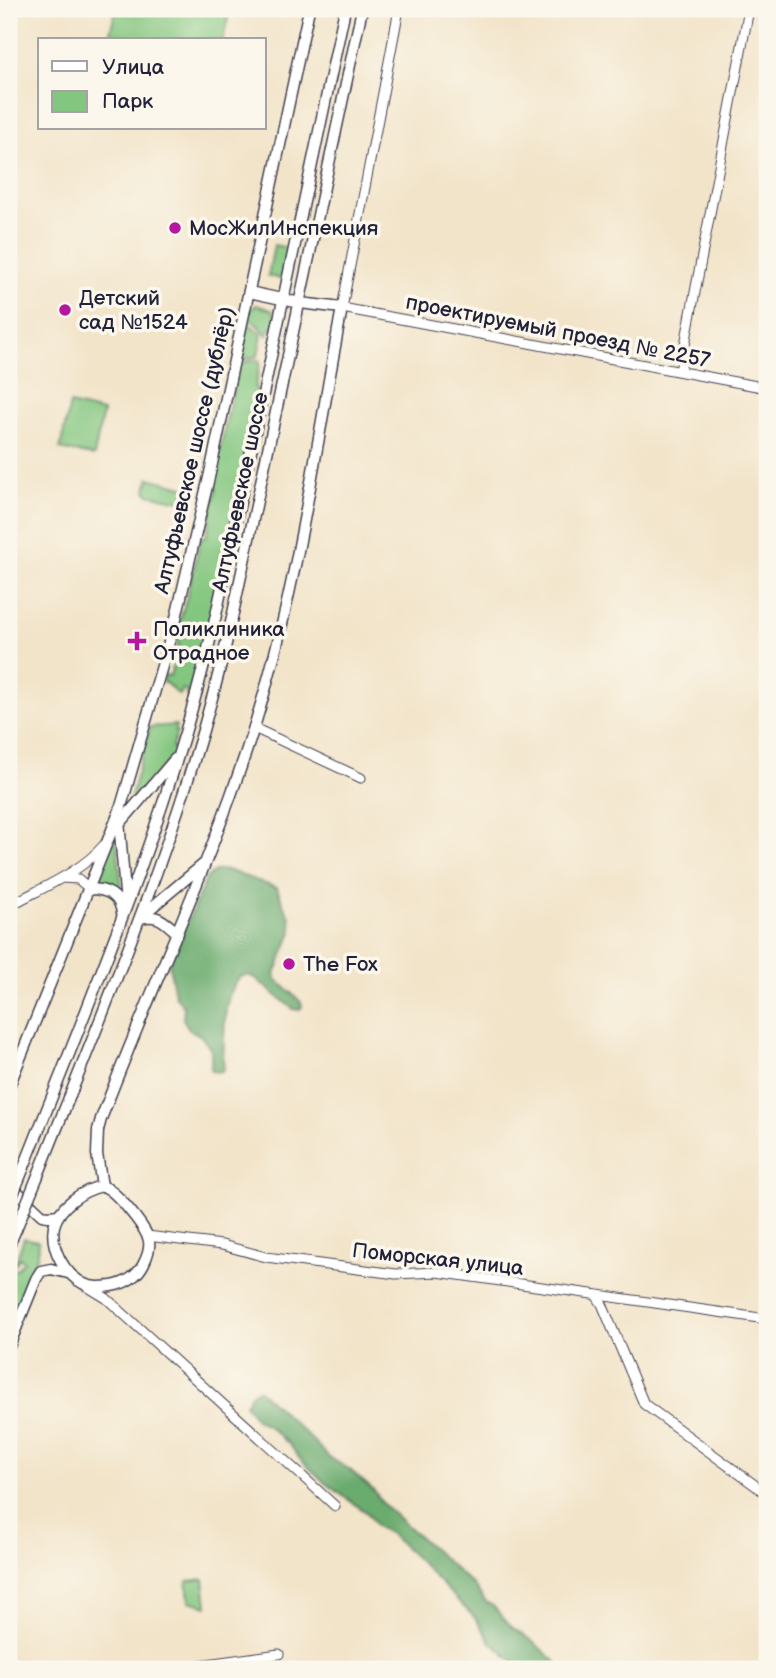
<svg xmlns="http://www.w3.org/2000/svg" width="776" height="1678" viewBox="0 0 776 1678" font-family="'Balsamiq Sans',sans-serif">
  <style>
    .green { fill: #83c67f; stroke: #52745d; stroke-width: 2 }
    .forest { fill: #6aab6e; stroke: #466654; stroke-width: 2 }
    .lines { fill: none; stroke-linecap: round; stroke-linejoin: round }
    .minor-casing { stroke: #413f50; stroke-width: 11 }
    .major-casing { stroke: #413f50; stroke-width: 13 }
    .minor { stroke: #fff; stroke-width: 9 }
    .major { stroke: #fff; stroke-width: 10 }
    .major-bridge-casing { stroke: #413f50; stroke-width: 13; stroke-linecap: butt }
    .major-bridge { stroke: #fff; stroke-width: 10 }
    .poi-dot { fill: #b5179e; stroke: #fbf7ec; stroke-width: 2.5 }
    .labels { text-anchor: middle; stroke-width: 7; stroke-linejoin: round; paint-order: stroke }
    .poi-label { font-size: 21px; fill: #22223b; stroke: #fbf7ec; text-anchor: start }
    .street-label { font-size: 21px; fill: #22223b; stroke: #fbf7ec }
  </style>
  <rect width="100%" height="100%" fill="#fbf7ec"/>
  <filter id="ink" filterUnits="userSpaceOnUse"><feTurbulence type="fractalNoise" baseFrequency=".0143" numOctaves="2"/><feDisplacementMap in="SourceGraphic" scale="14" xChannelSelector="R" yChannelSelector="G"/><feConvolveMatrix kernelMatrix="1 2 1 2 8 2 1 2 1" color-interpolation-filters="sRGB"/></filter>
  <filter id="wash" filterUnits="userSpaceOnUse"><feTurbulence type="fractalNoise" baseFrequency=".00686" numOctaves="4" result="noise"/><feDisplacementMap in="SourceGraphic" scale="28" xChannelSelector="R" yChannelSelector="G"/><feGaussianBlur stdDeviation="1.57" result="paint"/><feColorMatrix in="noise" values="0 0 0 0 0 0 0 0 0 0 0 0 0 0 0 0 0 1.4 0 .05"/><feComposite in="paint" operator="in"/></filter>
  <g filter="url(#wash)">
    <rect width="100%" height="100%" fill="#f2e4c9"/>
    <path class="green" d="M116,9h114l-7,31h-79l-34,-7z
      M274,245l14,3 -7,31 -13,-3z
      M256,305l16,5 4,7 -3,12h-4l-1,7 -15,-15 -5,-1 3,-11z
      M248,323l14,12 -4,20 -2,2 -17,3z
      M259,360l1,3 -5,26 5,2 -63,288 -4,-1 -5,19 -2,-6 -3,-2 -3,6c-8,-3 -8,-10 -17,-13l2,-7 5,1 9,-33 -5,-2 15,-52 12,-52h5l11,-50h-5l27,-124z
      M70,404l33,8 -9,44 -34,-7z
      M149,478l38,10 2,3 -3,11h-2l-36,-8 -2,-4z
      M176,725l-1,6 2,1 -5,15 4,2 -2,6 -45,48 21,-76z
      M114,836l2,1 7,60 -12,-9 -14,-4z
      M24,1238l14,3 1,7 -3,11 -9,23 3,2 -21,51v-53l2,-11 6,-2 7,-8 -4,-3 -6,8z
      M204,1579l3,27 -18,-5 -2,-20z"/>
    <path class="forest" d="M227,870l50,18 6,16 7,12 2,16 -17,42 1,5 25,23 1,4 -2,4 -7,-1 -38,-31 -7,-3 -8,2c-16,17 -15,42 -16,64 0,10 -2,17 0,27l-3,4 -10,-1v-21l-10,-14 -12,-7 -6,-10 1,-12 -9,-11 -6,-32 38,-87 9,-6z
      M258,1389l45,42 27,27 19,11 25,22 9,13 91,82 12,16 7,4 17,20 22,15 32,28h-39l-17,-12 -17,-15 -16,-24 -61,-62 -24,-22 -14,-8 -9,-13 -42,-30 -26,-25 -9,-13 -22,-19 -12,-7 -11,-14 6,-11z"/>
  </g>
  <g filter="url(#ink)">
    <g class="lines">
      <defs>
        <path id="minor" d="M399,9l-57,299 425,80
          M680,371l69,-362
          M254,728l107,50
          M62,878l16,1 12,10
          M9,906c32,-18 71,-33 95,-61
          M147,1236l75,9 44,12 130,17 41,-2 330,47
          M88,1287l18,11 229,208
          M596,1295l6,9 42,100 123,90
          M170,1669l109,-15"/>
        <path id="major" d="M119,820l7,85
          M117,827l58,-68
          M90,889c16,0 30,6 32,24
          M145,913l60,-50
          M141,918c18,-5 24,5 37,15
          M9,1086l111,-276 56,-192 34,-145 99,-464
          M24,1167c72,-182 149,-361 192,-552l129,-606
          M37,1178c73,-184 152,-366 195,-560l130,-609
          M9,1184l33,31 6,1 11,-1
          M102,1186l-5,-32 1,-24 3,-11c50,-132 112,-260 154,-395 42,-135 61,-277 87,-416l-42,-5 -51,-11
          M102,1186c13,3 40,38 46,51 3,8 0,18 -4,26 -6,13 -19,21 -33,23 -9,1 -18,2 -27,-2 -20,-10 -34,-36 -30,-58 5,-20 29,-36 48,-40z
          M9,1245l7,-16
          M9,1346l27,-67 5,-8 10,-2 17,4"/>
      </defs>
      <use href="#minor" class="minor-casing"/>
      <use href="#major" class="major-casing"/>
      <use href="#minor" class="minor"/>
      <use href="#major" class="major"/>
      <defs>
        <path id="major-bridge" d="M9,1204l15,-37
          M16,1229l21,-51"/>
      </defs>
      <use href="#major-bridge" class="major-bridge-casing"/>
      <use href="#major-bridge" class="major-bridge"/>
    </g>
  </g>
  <g class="poi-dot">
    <circle cx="175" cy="228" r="7"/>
    <circle cx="65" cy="310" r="7"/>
    <path d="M133.5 630.5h7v7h7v7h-7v7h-7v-7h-7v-7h7z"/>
    <circle cx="289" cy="964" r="7"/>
  </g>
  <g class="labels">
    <g class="poi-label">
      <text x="189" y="235">МосЖилИнспекция</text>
      <text x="79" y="305">Детский<tspan x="79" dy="24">сад №1524</tspan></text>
      <text x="153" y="636">Поликлиника<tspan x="153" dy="24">Отрадное</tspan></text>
      <text x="303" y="971">The Fox</text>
    </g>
    <g class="street-label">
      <text transform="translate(558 331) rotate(11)" y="7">проектируемый проезд № 2257</text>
      <text transform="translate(194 450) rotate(-77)" y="7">Алтуфьевское шоссе (дублёр)</text>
      <text transform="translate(240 492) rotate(-78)" y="7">Алтуфьевское шоссе</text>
      <text transform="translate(438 1259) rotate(6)" y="7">Поморская улица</text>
    </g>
  </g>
  <rect width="776" height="1678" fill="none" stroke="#fbf7ec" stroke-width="35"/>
  <rect x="38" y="38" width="228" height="91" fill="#fbf7ec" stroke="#a4a2a5" stroke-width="2"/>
  <rect x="52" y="61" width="35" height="10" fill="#ffffff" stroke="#a4a2a5" stroke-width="2"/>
  <text x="102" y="74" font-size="21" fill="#22223b">Улица</text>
  <rect x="52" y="91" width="35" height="21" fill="#83c67f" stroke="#a4a2a5" stroke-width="2"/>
  <text x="102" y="108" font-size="21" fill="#22223b">Парк</text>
</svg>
